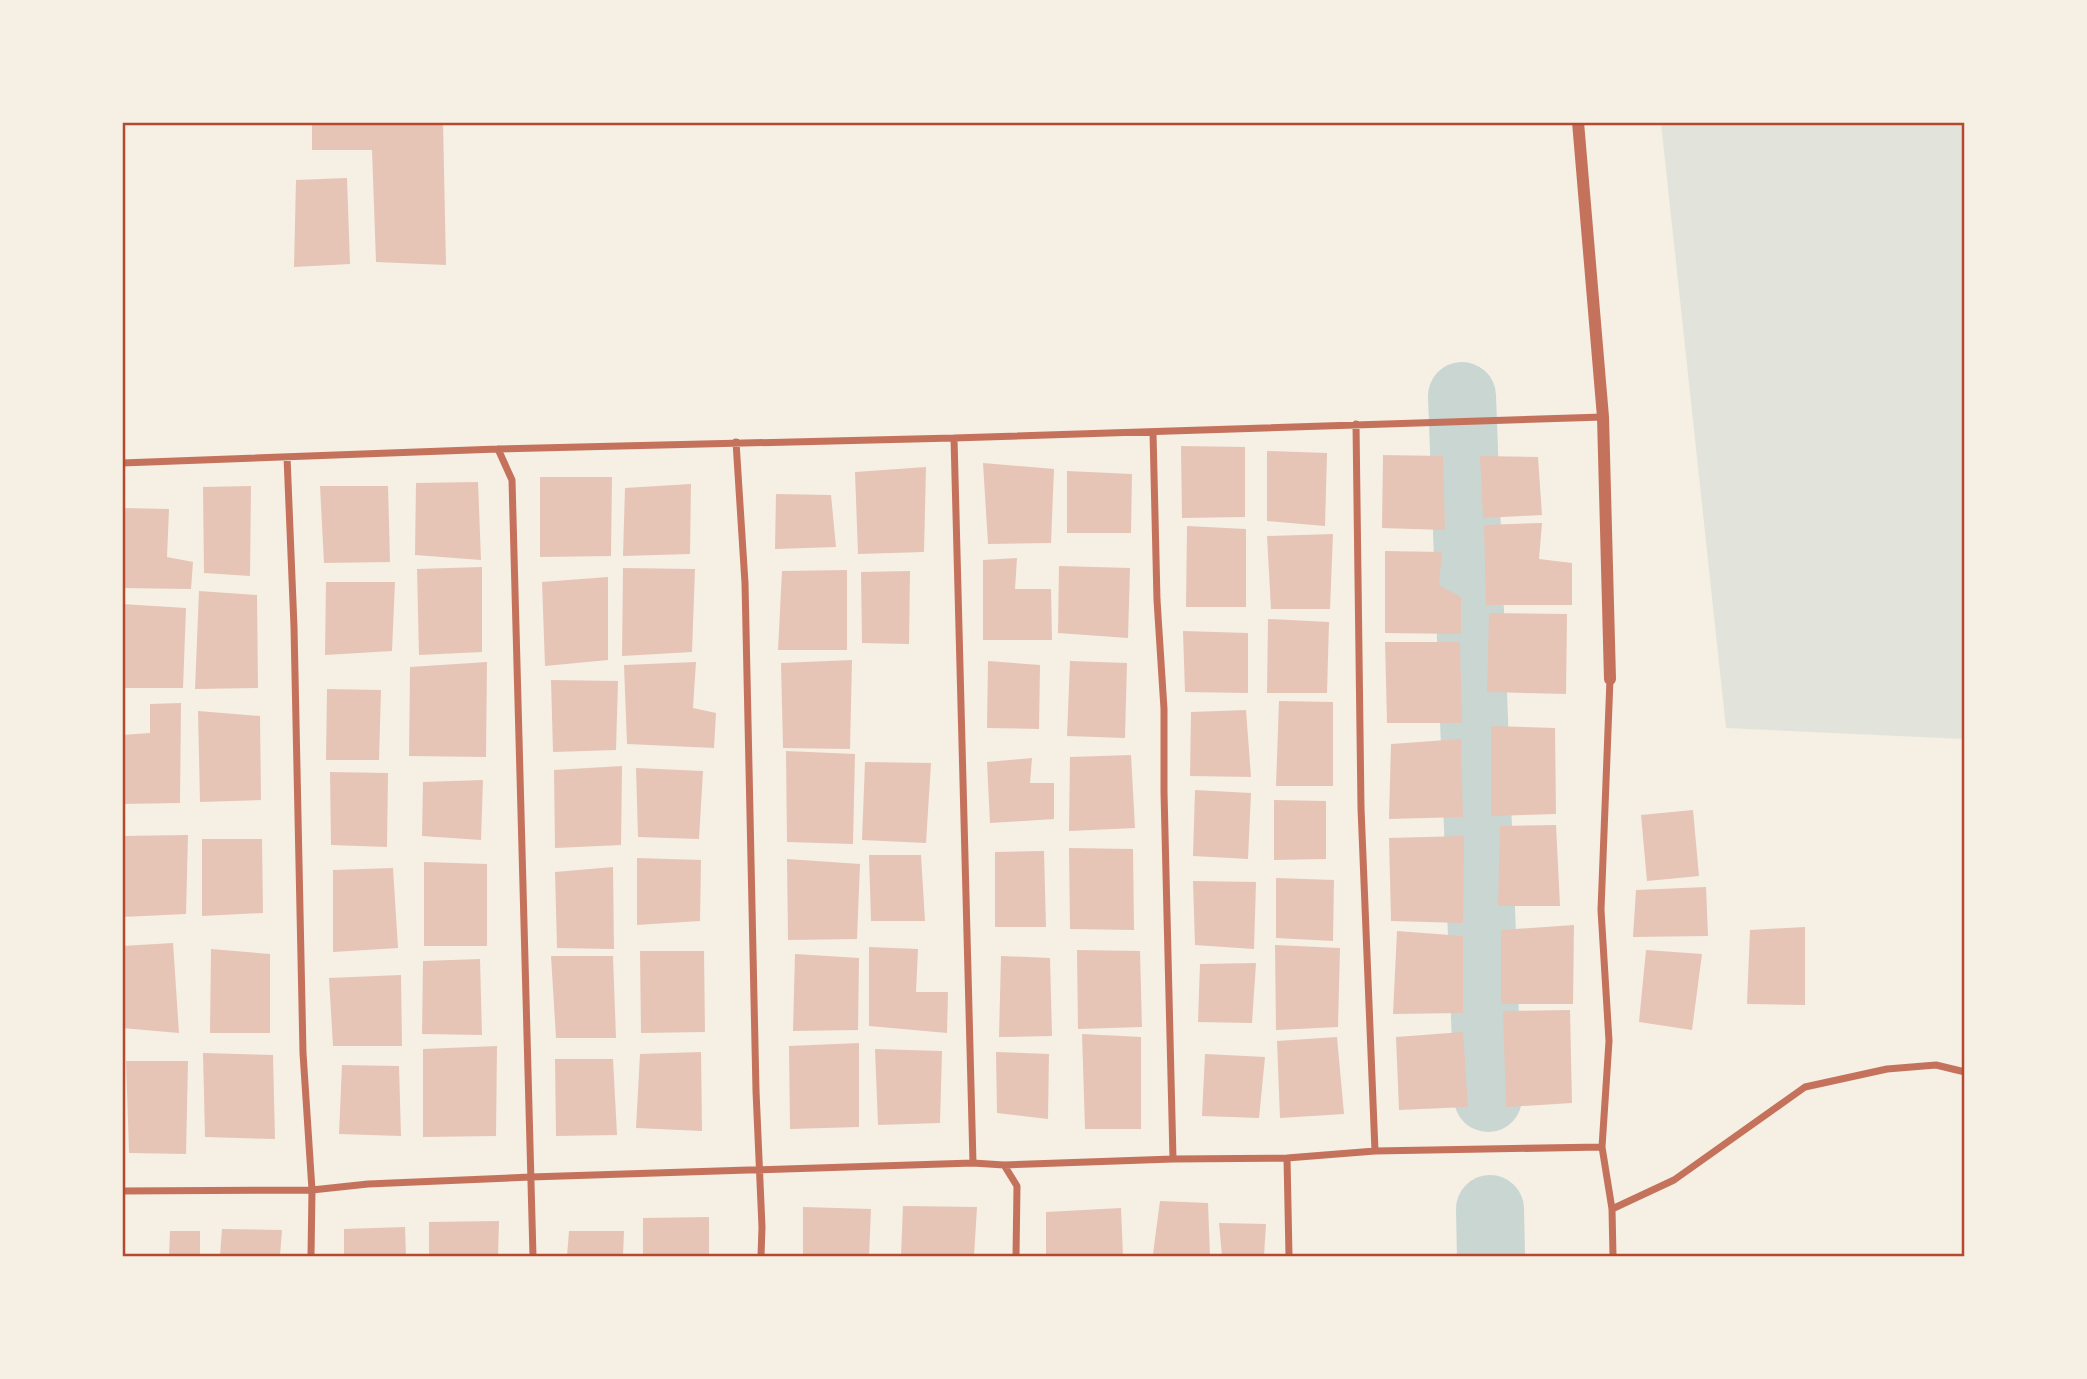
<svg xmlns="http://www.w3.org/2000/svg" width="2087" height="1379" viewBox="0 0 2087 1379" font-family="'Times New Roman',serif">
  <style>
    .green { fill: #e2e4dc }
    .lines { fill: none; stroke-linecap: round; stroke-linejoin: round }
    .river { stroke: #c9d6d2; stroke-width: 68 }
    .building { fill: #e6c5b7 }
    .minor { stroke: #c5725c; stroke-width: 7 }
    .tertiary { stroke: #c5725c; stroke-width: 12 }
    .neatline { fill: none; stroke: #b5482f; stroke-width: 2.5 }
  </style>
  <rect width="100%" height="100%" fill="#f6efe4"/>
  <path class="green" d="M1661,123h303v616l-238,-11z"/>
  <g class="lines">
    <path class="river" d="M1462,396l26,702
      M1490,1209l1,47"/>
  </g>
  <path class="building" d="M312,122h131l3,143 -70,-3 -4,-112h-60z
    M347,178l3,86 -56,3 2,-87z
    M1181,446l64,1v70l-63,1z
    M1267,451l60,2 -2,73 -58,-5z
    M1383,455l60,1 2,74 -63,-2z
    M1480,456l58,1 4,58 -59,3z
    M983,463l71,6 -3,74 -63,1z
    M926,467l-2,85 -66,2 -3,-82z
    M1067,471l65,3 -1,59h-64z
    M540,477h72l-1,79 -71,1z
    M478,482l3,78 -66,-5 1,-72z
    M691,484l-1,70 -67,2 2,-68z
    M251,486l-1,90 -46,-3 -1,-86z
    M320,486h68l2,76 -66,1z
    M776,494l55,1 5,52 -61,2z
    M122,508l47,1 -2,48 26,5 -2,27 -69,-1z
    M1542,523l-3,36 33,4v42h-86l-2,-80z
    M1187,526l59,3v78h-60z
    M1333,534l-3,75h-59l-4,-73z
    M1385,551l57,1 -3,33 22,12v37l-76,-1z
    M1017,558l-2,31h36l1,51h-69v-80z
    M1059,566l71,2 -2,70 -70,-5z
    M482,567v85l-63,3 -2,-86z
    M623,568l72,1 -3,83 -70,4z
    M847,570v80h-69l4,-79z
    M910,571l-1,73 -47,-1 -1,-71z
    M608,577v83l-63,6 -3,-84z
    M326,582h69l-3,69 -67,4z
    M199,591l58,4 1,93 -63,1z
    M122,604l64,4 -3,80h-61z
    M1489,613l78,1 -1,80 -79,-2z
    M1268,619l61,3 -2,71h-60z
    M1183,631l65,2v60l-63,-1z
    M1385,642h75l2,81h-75z
    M852,660l-2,89 -67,-1 -2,-85z
    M988,661l52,4 -1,64 -52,-1z
    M1070,661l57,2 -2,75 -58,-2z
    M487,662l-1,95 -77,-1 1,-89z
    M696,662l-3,46 23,5 -2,35 -87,-4 -3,-79z
    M551,680l67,1 -2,69 -63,2z
    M327,689l54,1 -2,70h-53z
    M1279,701l54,1v84h-57z
    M181,703l-1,100 -58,1v-69l28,-2v-29z
    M1246,710l5,67 -61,-1 1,-64z
    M198,711l62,5 1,84 -61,2z
    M1491,726l64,2 1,86 -65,2z
    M1461,739l2,78 -74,2 2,-75z
    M786,751l69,3 -2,90 -66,-2z
    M1131,755l4,73 -66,3 1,-74z
    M1032,758l-2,25h24v36l-64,4 -3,-61z
    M865,762l66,1 -5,80 -64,-3z
    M622,766l-1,79 -66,3 -1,-78z
    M636,768l67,3 -4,68 -61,-2z
    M330,772l58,1 -1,74 -56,-2z
    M483,780l-2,60 -59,-4 1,-54z
    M1195,790l56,3 -3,66 -55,-3z
    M1274,800l52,1v58l-52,1z
    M1693,810l6,66 -52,5 -6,-66z
    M1556,825l4,81h-62l2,-80z
    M188,835l-2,79 -64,3v-81z
    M1464,836l-1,87 -72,-2 -2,-83z
    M202,839h60l1,74 -61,3z
    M1069,848l64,1 1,81 -64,-1z
    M1044,851l2,76h-51v-75z
    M869,855h52l4,66h-54z
    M637,858l64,2 -1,61 -63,4z
    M787,859l73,5 -3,75 -69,1z
    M424,862l63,2v82h-63z
    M613,867l1,82 -57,-1 -2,-76z
    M393,868l5,80 -65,4v-82z
    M1276,878l58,2 -1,61 -57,-3z
    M1193,881l63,1 -2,67 -59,-4z
    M1706,887l2,49 -75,1 3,-47z
    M1574,925l-1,79h-72v-74z
    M1805,927v78l-58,-1 3,-74z
    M1397,931l66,5v77l-70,1z
    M173,943l6,90 -57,-5v-82z
    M1275,945l65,3 -2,79 -62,3z
    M869,947l49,2 -2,43h32l-1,41 -78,-7z
    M211,949l59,5v79h-60z
    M1077,950l63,1 2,76 -64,2z
    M1646,950l56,4 -10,76 -53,-8z
    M640,951h64l1,81 -64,1z
    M795,954l64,4 -1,72 -65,1z
    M551,956h62l3,82h-60z
    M1001,956l49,2 2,78 -53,1z
    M480,959l2,76 -60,-1 1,-73z
    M1256,963l-4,60 -54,-1 2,-58z
    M401,975l1,71h-69l-4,-68z
    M1570,1010l2,93 -66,4 -3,-96z
    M1463,1032l5,75 -69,3 -3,-73z
    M1082,1034l59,3v92h-56z
    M1337,1037l7,77 -64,4 -3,-77z
    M859,1043v84l-69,2 -1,-83z
    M497,1046l-1,90 -73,1v-88z
    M875,1049l67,2 -2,72 -62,2z
    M701,1052l1,79 -66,-3 4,-74z
    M996,1052l53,2 -1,65 -51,-6z
    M203,1053l70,2 2,84 -70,-2z
    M1205,1054l60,3 -6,61 -57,-2z
    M555,1059h58l4,76 -61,1z
    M126,1061h62l-2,93 -57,-1z
    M342,1065l57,1 2,70 -62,-2z
    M1160,1201l48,2 2,53 -57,-2z
    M903,1206l74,1 -3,49h-73z
    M803,1207l68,2 -2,47h-66z
    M1121,1208l2,48h-77v-44z
    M709,1217v39h-66v-38z
    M499,1221l-1,35h-69v-34z
    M1219,1223l47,1 -2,32h-42z
    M405,1227l1,29h-62v-27z
    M222,1229l60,1 -2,26h-60z
    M170,1231h30v25h-31z
    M569,1231h55l-1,25h-56z"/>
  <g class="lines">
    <path class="minor" d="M1356,424l5,384 14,343
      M1153,432l4,168 7,109v83l9,367
      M954,438l19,725 31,2 169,-6 114,-1 88,-7 227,-4
      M736,442l9,141 11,508 6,136 -1,29
      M498,449l14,31 21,776
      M287,457l7,170 9,426 9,137 -1,66
      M122,463l376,-14 456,-11 649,-21
      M1610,679l-9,231 8,131 -7,106 10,62 1,47
      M1287,1158l2,98
      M1004,1165l13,21 -1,70
      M122,1191l190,-1 56,-6 163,-7 442,-14
      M1612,1209l62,-29 131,-93 82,-18 49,-4 29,7"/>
    <path class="tertiary" d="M1578,122l25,295 7,262"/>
  </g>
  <rect width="2087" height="1379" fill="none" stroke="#f6efe4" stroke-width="248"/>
  <rect x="124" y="124" width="1839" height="1131" class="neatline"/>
</svg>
